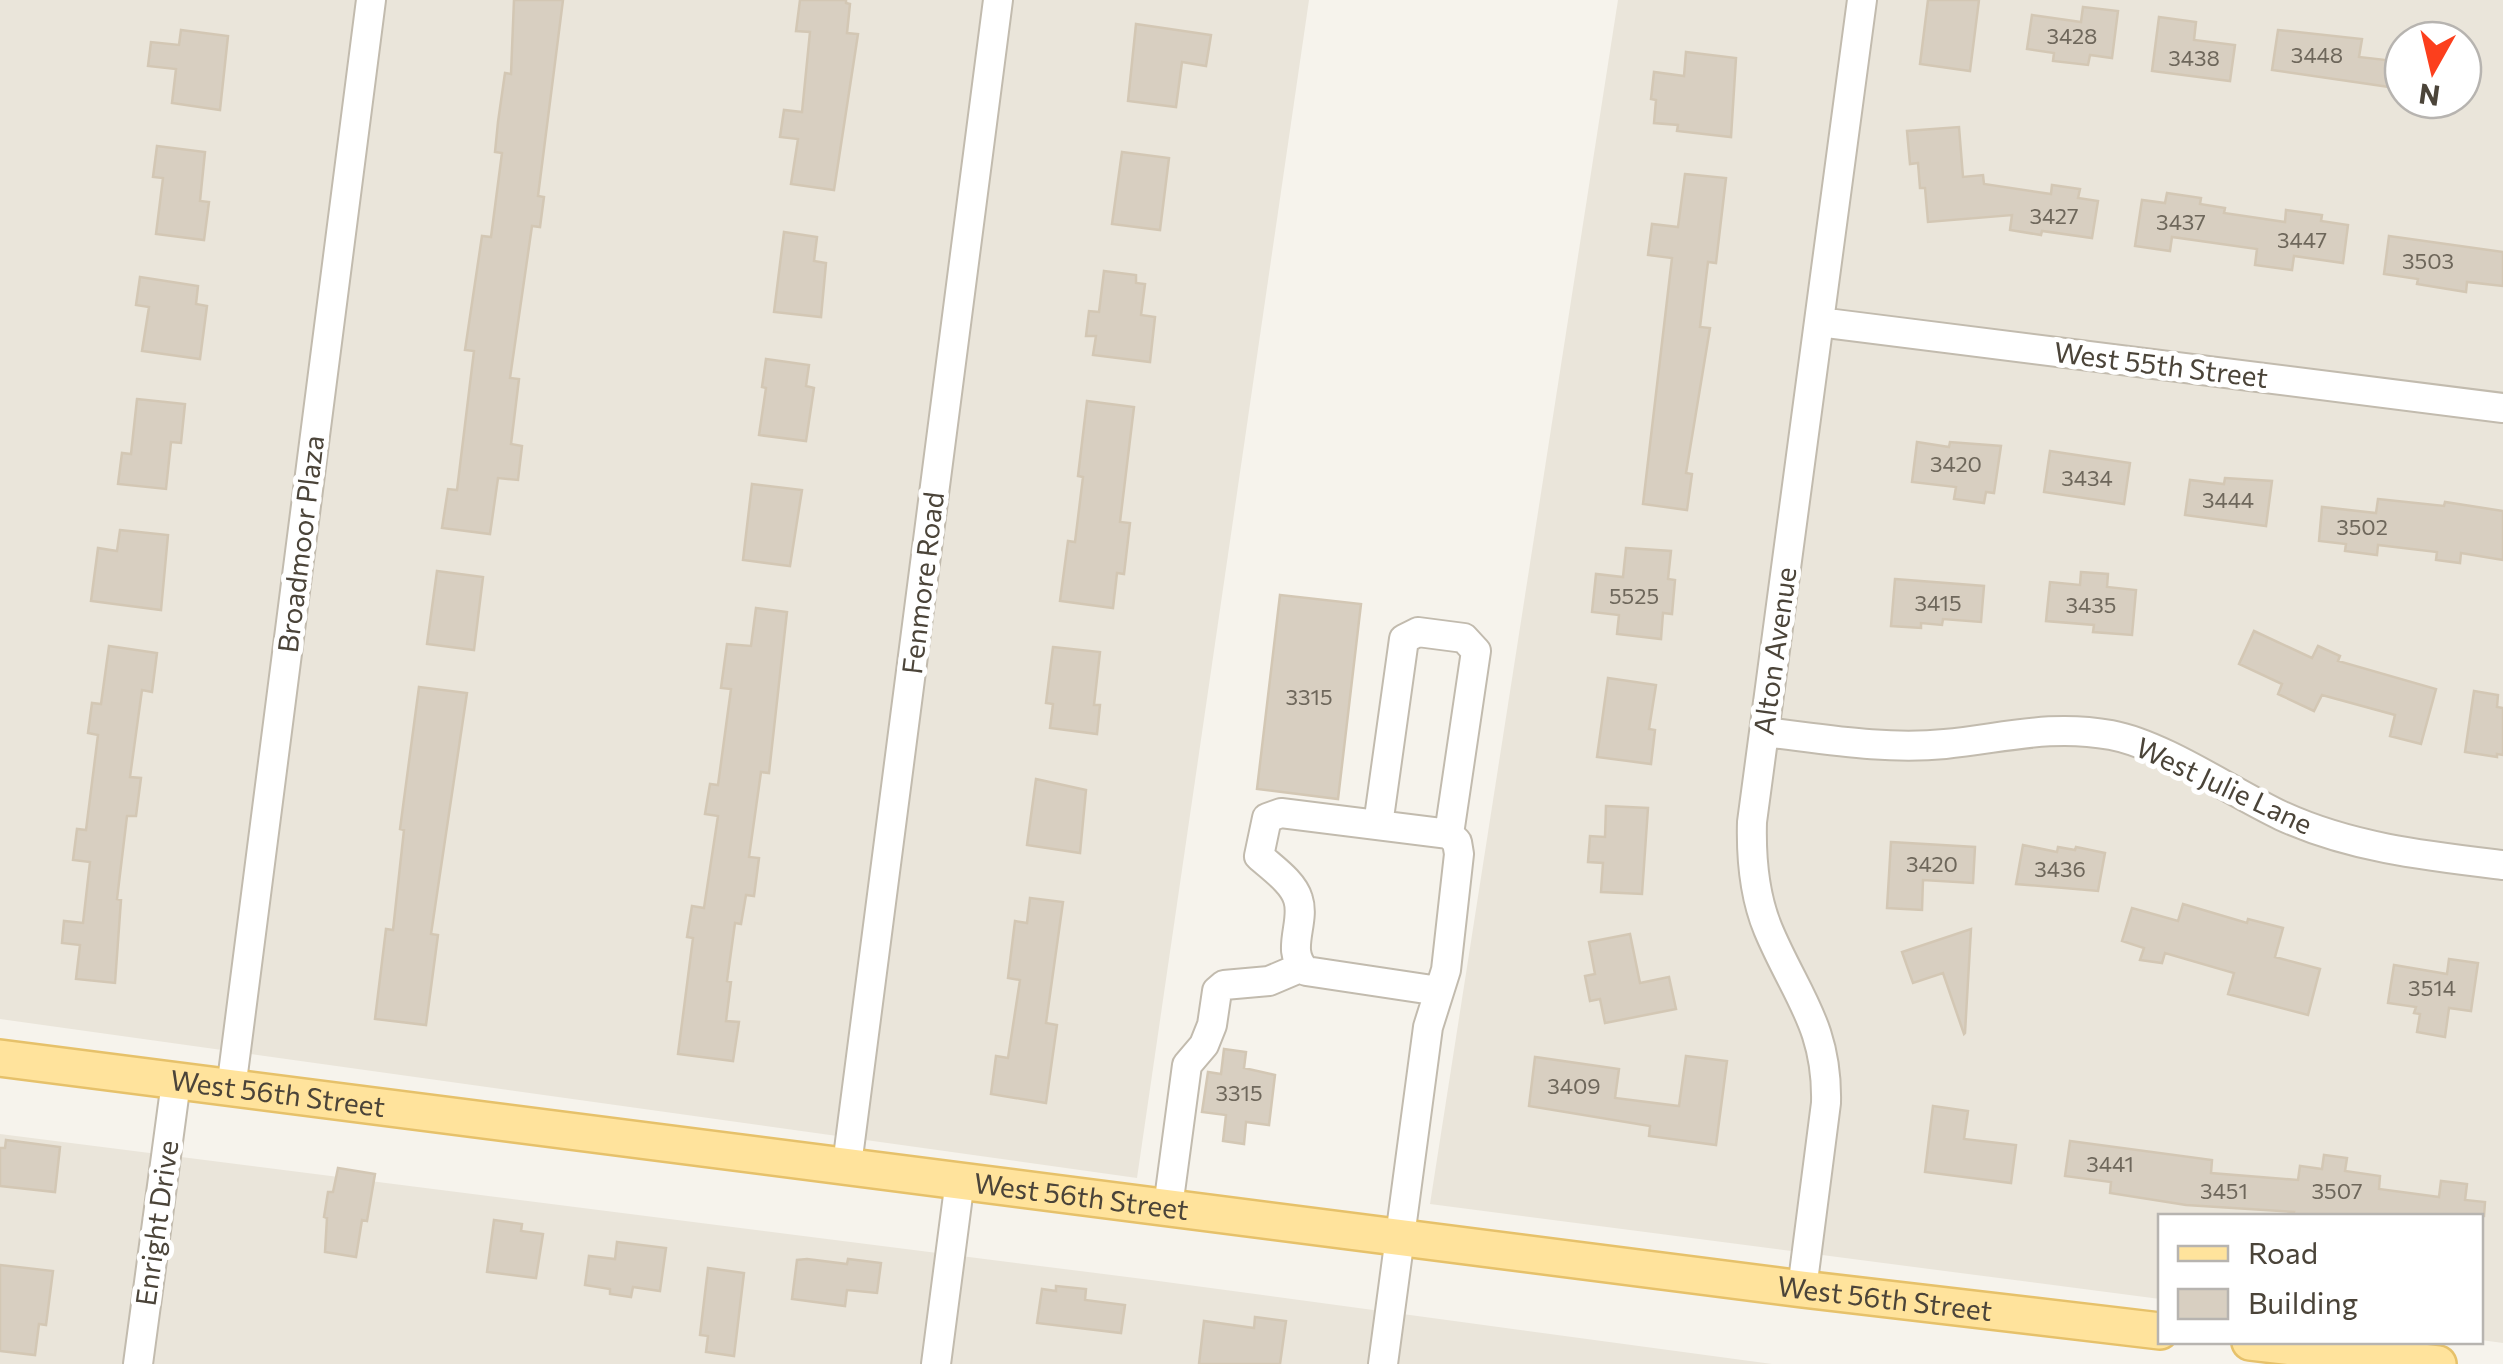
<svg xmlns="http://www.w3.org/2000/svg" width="2503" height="1364" viewBox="0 0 2503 1364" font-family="Commissioner,sans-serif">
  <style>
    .residential { fill: #eae5da; fill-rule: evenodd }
    .building { fill: #d8cfc1; stroke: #d3c7b4; stroke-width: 2.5 }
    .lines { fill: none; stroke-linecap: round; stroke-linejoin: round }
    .minor-casing { stroke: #c2bbae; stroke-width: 32 }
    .major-casing { stroke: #e6c16a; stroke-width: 40 }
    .minor { stroke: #fff; stroke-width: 28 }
    .major { stroke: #ffe39c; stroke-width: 35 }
    .labels { text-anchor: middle; stroke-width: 10; stroke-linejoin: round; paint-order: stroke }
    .number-label { font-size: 22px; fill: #6e675b }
    .street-label { font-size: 28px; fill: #4b4439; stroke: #fff }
  </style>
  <rect width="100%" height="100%" fill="#f6f3ec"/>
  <path class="residential" d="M0,0h1309l-172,1178 -1137,-159z
    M1618,0h885v1343l-22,-3 -1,-124h-320v83l-730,-95zM2403,40h60v60h-60z
    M0,1134l1151,146 621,84h-1772z"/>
  <path class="building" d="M514,0h49l-25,196 6,1 -4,30 -8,-1 -22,152 9,1 -8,65 11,2 -4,34 -20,-2 -8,56 -48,-6 6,-39 9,1 17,-139 -9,-1 17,-114 9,1 11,-84 -7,-1 3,-30 7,-49 6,1z
    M800,0h46v3l4,1 -3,29 11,1 -24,156 -43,-6 7,-45 -18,-2 4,-27 18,2 8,-80 -14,-1z
    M1928,0h51l-9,71 -50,-7z
    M2083,7l35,4 -6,47 -22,-3 -2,10 -35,-4 1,-8 -27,-4 5,-34 49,7z
    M2159,17l37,5 -2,18 41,5 -5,36 -78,-10z
    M1136,24l75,11 -5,31 -24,-4 -6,45 -48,-6z
    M181,30l47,6 -8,74 -48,-7 4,-34 -28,-3 3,-24 28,3z
    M2278,30l84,9 -3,18 44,5v27l-131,-19z
    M1686,52l50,6 -5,79 -54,-6 1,-6 -24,-2 2,-23 -5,-1 3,-27 30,4z
    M1959,127l4,50 20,-2 1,9 67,10 1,-9 28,4 -2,9 20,3 -6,37 -50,-7 -1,4 -31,-5 2,-15 -84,7 -3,-34h-5l-2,-25 -8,1 -3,-33z
    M157,146l48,6 -5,49 9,1 -5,38 -48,-6 7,-56 -10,-1z
    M1122,152l47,6 -9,72 -48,-6z
    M1685,174l41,4 -10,85 -8,-1 -8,65 10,1 -24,145 6,1 -5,36 -44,-6 29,-246 -24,-3 4,-31 26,3z
    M2167,193l34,5 -1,6 25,4 -1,5 61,9 1,-12 36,5 -1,6 27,4 -5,38 -49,-7 -2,14 -37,-5 2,-16 -85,-12 -2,14 -35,-5 7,-46 23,3z
    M784,232l33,5 -3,24 12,2 -5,54 -47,-5z
    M2389,236l114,16v34l-36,-4 -1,10 -49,-8 1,-5 -34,-5z
    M1104,271l32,4v8l9,1 -4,31 14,2 -5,45 -57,-7 3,-19h-10l3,-25 10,1z
    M140,277l58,9 -2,18 11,2 -7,53 -58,-8 7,-44 -13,-2z
    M766,359l43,6 -3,21 8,2 -8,53 -47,-6 7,-47 -4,-1z
    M137,399l48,5 -4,39 -10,-1 -5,47 -48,-5 4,-31 9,1z
    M1087,401l47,6 -14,115 10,1 -6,51 -7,-1 -4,35 -53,-7 8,-60 7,1 8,-65 -5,-1z
    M1917,442l32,5 1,-5 51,4 -7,47 -8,-1 -2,11 -30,-4 2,-12 -44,-5z
    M2050,451l80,12 -6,41 -80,-12z
    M2225,478l47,3 -6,45 -81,-11 5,-35 34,4z
    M752,484l50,6 -12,76 -47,-6z
    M2378,499l66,7 1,-4 58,9v49l-42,-7 -1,10 -24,-3 1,-8 -59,-7 -1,10 -32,-4 1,-7 -27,-3 3,-34 54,6z
    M120,530l48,5 -7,75 -70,-9 7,-53 19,3z
    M1626,548l45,3 -3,28 7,1 -3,34 -9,-1 -2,26 -44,-5 2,-19 -27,-3 4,-38 27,3z
    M437,571l46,6 -9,73 -47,-6z
    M2081,572l27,2 -1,13 29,3 -4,45 -39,-3 1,-7 -48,-4 4,-39 30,3z
    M1895,579l89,7 -3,36 -38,-3 -1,6 -21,-2v5l-30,-2z
    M1280,595l81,9 -23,195 -81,-10z
    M756,608l31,4 -18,161 -8,-1 -12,85 10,1 -5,38 -8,-1 -5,29 -6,-1 -8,58 4,1 -5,39 13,1 -6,39 -55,-7 15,-116 -6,-1 5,-31 12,2 14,-92 -13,-2 5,-30 8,1 13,-96 -10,-1 6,-44 24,2z
    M2254,631l58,27 6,-12 22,10 -2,5 98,28 -15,55 -31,-8 5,-21 -73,-20 -8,16 -36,-17 4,-10 -43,-20z
    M109,646l48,7 -5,39 -10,-2 -12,87 11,1 -5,38h-9l-10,83 4,1 -6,83 -39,-4 4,-34 -18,-2 2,-22 19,2 7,-61 -17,-2 4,-31 9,1 12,-95 -10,-2 4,-30 9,1z
    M1053,647l47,5 -6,53h6l-3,29 -47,-6 3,-24 -7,-1z
    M1608,678l48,7 -7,44 6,1 -4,34 -54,-7z
    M419,687l48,6 -36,241 7,1 -12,90 -51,-6 11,-90 7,1 11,-100 -4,-1z
    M2474,691l24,4 -1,12 6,1v47l-6,-1v3l-32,-5z
    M1036,779l50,11 -6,63 -53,-8z
    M1606,806l42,2 -6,86 -41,-2 2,-29 -15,-1 2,-26 15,1z
    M1891,842l84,5 -2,36 -50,-3 -1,30 -35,-2z
    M2023,845l34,7 1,-5 17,3 1,-3 29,6 -7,38 -82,-7z
    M1030,898l33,4 -17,121 11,2 -11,78 -55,-9 5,-38 12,2 12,-78 -12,-2 7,-57 12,2z
    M2183,904l64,19 1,-4 35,9 -8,29 45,12 -12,46 -80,-21 6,-21 -69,-20 -3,10 -22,-3 4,-12 -22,-7 10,-33 46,13z
    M1971,929l-6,104 -1,1 -21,-61 -30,10 -11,-31z
    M1630,934l10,49 29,-6 7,32 -71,14 -5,-24 -10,2 -5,-25 10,-2 -6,-32z
    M2449,959l29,4 -7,48 -22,-3 -4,29 -28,-5 3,-18 -6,-1 2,-6 -28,-4 6,-38 53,9z
    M1224,1049l22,3 -2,16 31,7 -6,50 -23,-3 -2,22 -21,-3 3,-26 -24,-3 6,-40 13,2z
    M1686,1056l41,5 -11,84 -67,-9 1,-10 -121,-20 6,-49 84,12 -4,29 64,8z
    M1933,1106l35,5 -4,28 52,6 -5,38 -86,-11z
    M6,1140l54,7 -5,45 -55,-6v-38h5z
    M2070,1141l142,19 -1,13 87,7 2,-14 22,3 2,-14 23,3 -2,13 35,5 -1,13 60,8 2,-16 26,3 -2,16 20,2 -1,14h-191l1,-4 -108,-7 -76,-12 1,-11 -46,-6z
    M338,1168l37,6 -8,47 -5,-1 -6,37 -31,-5 2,-34 -3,-1 4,-25h5z
    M494,1220l28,4 -1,7 22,3 -7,44 -49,-6z
    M617,1242l49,6 -6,43 -27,-4 -2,10 -21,-3v-5l-25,-4 4,-29 26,3z
    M807,1259l40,5 1,-5 33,4 -4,30 -30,-3 -2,16 -53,-7 5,-39z
    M0,1265l53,6 -7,54 -7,-1 -4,31 -35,-4z
    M708,1268l36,5 -10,83 -28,-4 2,-16 -8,-1z
    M1056,1286l30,3 -1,11 40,5 -4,28 -84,-10 5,-34 14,2z
    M1255,1317l31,4 -6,43h-81l5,-43 50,7z"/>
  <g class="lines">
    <defs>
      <path id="minor" d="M1819,322l684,86
        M1764,732c60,7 121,18 181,12 60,-6 105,-20 166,-9 53,10 120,57 171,81 70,32 145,40 221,49
        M1378,825l26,-186 14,-7 46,6 12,13 -27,183
        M231,1089l140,-1089
        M847,1165l151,-1165
        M1168,1207l19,-142 17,-20 8,-20 5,-34 7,-6 45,-4 33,-14
        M1802,1289l24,-186c2,-77 -31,-109 -58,-174 -14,-34 -17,-71 -16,-107l110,-822
        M138,1364l38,-282
        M936,1364l24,-184
        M1383,1364l45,-337 18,-57 13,-116 -2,-12 -8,-8 -168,-21 -14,5 -8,38c13,12 34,26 39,43 8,24 -14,52 8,72l133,20"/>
      <g id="major">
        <path id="s1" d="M0,1058l1802,231 358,42"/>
        <path d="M2250,1342l188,22"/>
      </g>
    </defs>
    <use href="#minor" class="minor-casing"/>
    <use href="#major" class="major-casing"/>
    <use href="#minor" class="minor"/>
    <use href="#major" class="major"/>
  </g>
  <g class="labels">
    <g class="number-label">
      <text x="2072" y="44">3428</text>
      <text x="2317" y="63">3448</text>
      <text x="2194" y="66">3438</text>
      <text x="2054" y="224">3427</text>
      <text x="2181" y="230">3437</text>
      <text x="2302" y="248">3447</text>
      <text x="2428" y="269">3503</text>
      <text x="1956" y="472">3420</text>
      <text x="2087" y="486">3434</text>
      <text x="2228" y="508">3444</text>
      <text x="2362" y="535">3502</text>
      <text x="1634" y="604">5525</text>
      <text x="1938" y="611">3415</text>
      <text x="2091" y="613">3435</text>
      <text x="1309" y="705">3315</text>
      <text x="1932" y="872">3420</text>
      <text x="2060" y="877">3436</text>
      <text x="2432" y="996">3514</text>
      <text x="1574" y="1094">3409</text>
      <text x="1239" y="1101">3315</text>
      <text x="2110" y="1172">3441</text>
      <text x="2224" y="1199">3451</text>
      <text x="2337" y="1199">3507</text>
    </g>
    <g class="street-label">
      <text transform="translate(2161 365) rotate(7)" y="10">West 55th Street</text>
      <text transform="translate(301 544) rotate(-83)" y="10">Broadmoor Plaza</text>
      <text transform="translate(923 583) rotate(-83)" y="10">Fenmore Road</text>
      <text transform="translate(1775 651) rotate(-82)" y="10">Alton Avenue</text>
      <text transform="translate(2224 786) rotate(25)" y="10">West Julie Lane</text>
      <text dy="10" stroke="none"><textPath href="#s1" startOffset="280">West 56th Street</textPath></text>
      <text dy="10" stroke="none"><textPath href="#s1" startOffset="1090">West 56th Street</textPath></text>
      <text transform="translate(157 1223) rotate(-82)" y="10">Enright Drive</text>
      <text dy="10" stroke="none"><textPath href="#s1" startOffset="1900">West 56th Street</textPath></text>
    </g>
  </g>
  <rect x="2158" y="1214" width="325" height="130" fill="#ffffff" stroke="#b7b4b0" stroke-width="2.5"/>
  <rect x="2178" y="1246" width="50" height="15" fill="#ffe39c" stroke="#b7b4b0" stroke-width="2.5"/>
  <text x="2248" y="1264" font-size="30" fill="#4b4439">Road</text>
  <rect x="2178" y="1289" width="50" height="30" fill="#d8cfc1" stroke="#b7b4b0" stroke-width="2.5"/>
  <text x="2248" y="1314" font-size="30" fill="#4b4439">Building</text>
  <g transform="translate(2433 70) rotate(188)"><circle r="48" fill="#ffffff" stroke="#b7b4b0" stroke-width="2.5"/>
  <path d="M0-8L18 38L0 25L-18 38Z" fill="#fc3f1d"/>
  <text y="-15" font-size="28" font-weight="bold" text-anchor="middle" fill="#4b4439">N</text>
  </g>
</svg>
